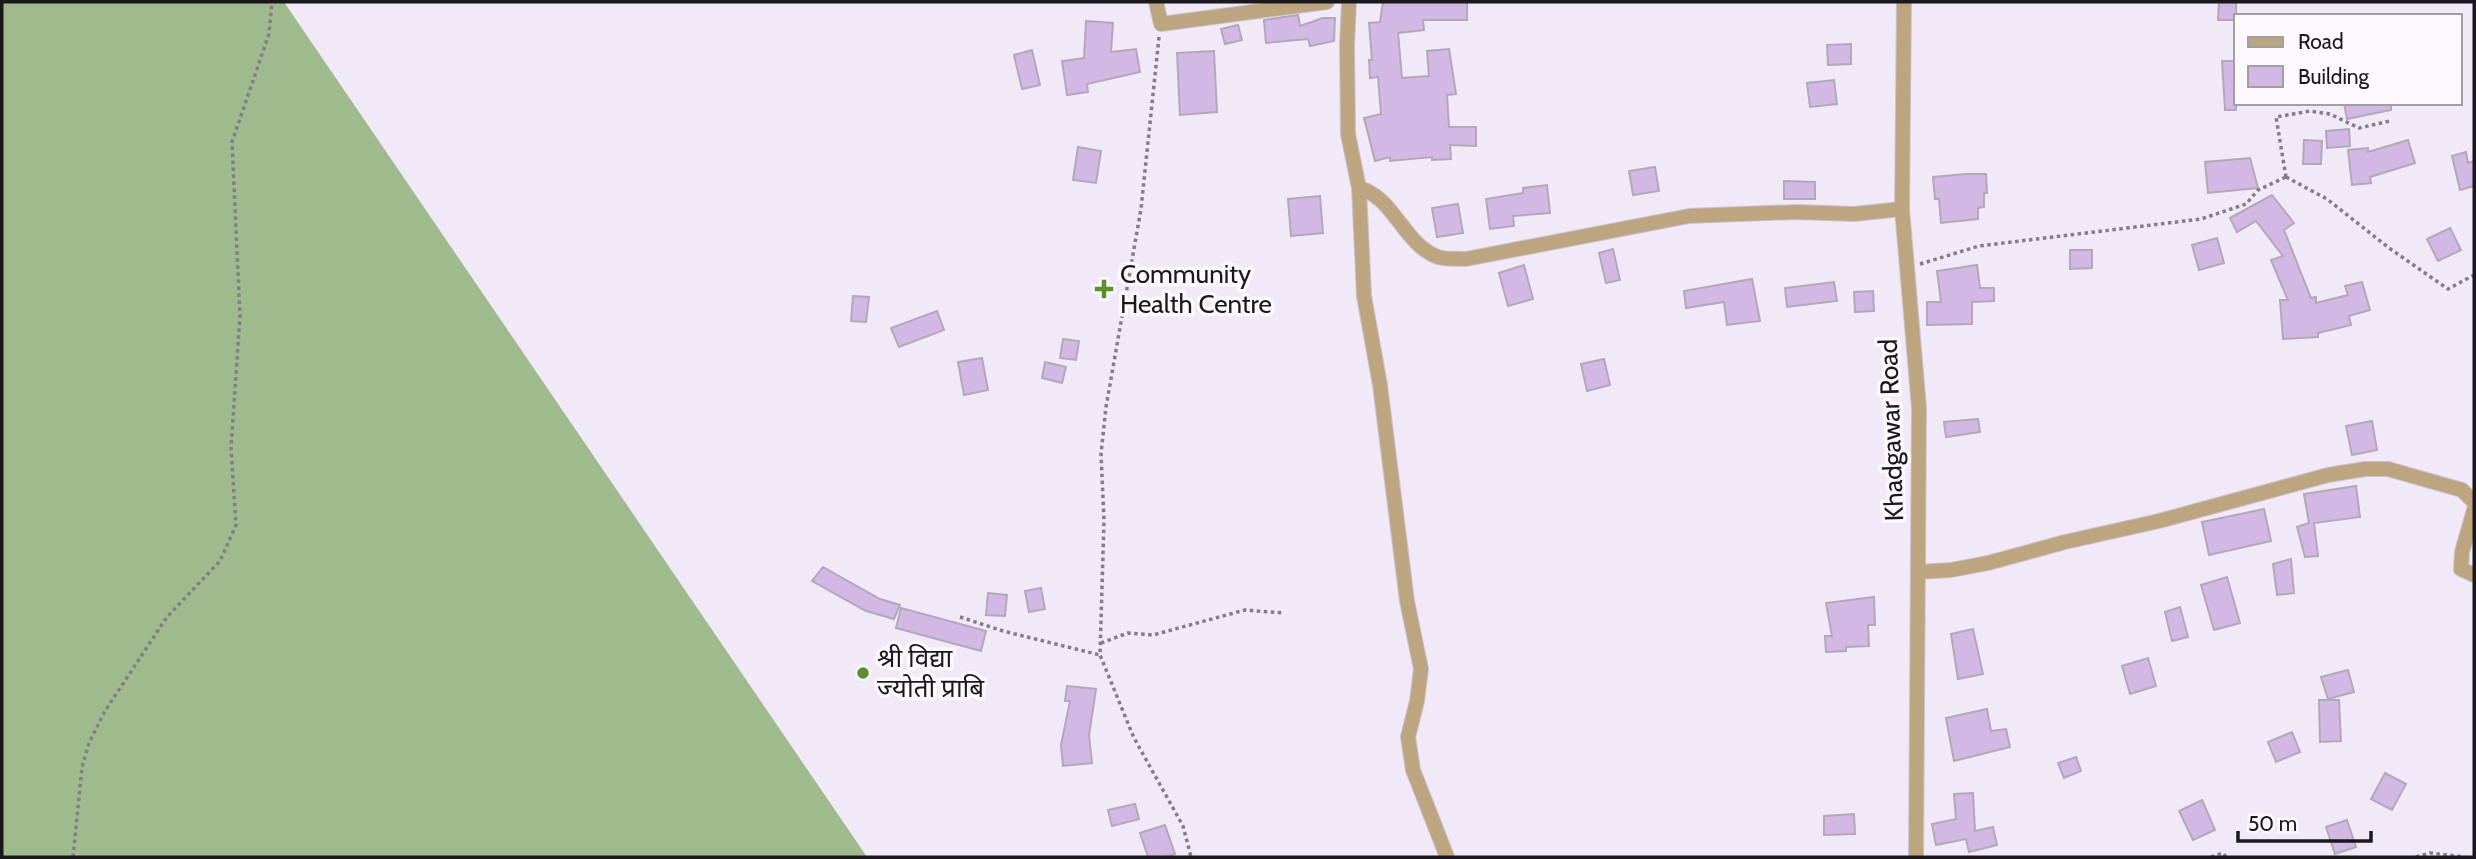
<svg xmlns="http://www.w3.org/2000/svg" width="2476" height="859" viewBox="0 0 2476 859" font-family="Cabin,'Noto Sans Devanagari',sans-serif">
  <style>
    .forest { fill: #9fbb8e }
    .building { fill: #d3b7e5; stroke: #b2a9b7; stroke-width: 2 }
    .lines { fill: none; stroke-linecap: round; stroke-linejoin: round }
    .minor-casing { stroke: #cac3d1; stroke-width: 16 }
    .path { stroke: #837d87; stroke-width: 3.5; stroke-dasharray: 3.5 3.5; stroke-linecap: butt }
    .minor { stroke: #bda57f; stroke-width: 14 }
    .poi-dot { fill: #5a902b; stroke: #fcf8fe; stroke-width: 2.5 }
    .labels { text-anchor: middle; stroke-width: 7; stroke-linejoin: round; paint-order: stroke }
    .poi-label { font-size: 26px; fill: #1b181d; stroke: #fcf8fe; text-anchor: start }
    .street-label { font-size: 26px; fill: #1b181d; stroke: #fcf8fe }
  </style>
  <rect width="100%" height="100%" fill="#f1e8f8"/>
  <path class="forest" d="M2,2h282l583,855h-865z"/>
  <path class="building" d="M1383,2h84v18h-44l1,10 -26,3 4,45 27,-2 -2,-25 22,-2 7,45 -9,1 2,32h27v19l-26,-1 1,14 -19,1v-3l-42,4v-4l-15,4 -11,-43 17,-4 -3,-37 -8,1 -1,-18h3l-3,-37 11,-1z
    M2219,2h17v18h-18z
    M1298,15l2,11 23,-8h12l-1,23 -24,5 -2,-7 -42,4 -2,-23z
    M1086,21l27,2 -2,29 25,-3 4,23 -53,12 1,8 -21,3 -5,-34 22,-3z
    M1238,25l4,15 -17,4 -4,-15z
    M1851,44v20l-23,1 -1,-20z
    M1032,50l8,35 -18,4 -8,-34z
    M1214,51l3,61 -37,3 -3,-62z
    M2222,61h14v49h-11z
    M1834,80l3,24 -27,3 -3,-24z
    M2344,103h47v7l-44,9z
    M2349,129l1,17 -23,2 -1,-17z
    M2304,140l18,1 -1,23h-18z
    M2408,140l7,23 -45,14 1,6 -19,2 -4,-35 20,-2v4z
    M1078,147l23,4 -5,32 -23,-3z
    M2466,152l2,11 6,-2v25l-14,4 -8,-34z
    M2250,158l8,30 -50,5 -3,-31z
    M1655,167l4,24 -26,4 -4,-24z
    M1966,174h20l1,19h-3v14l-6,1v11l-37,4 -2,-24h-4l-2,-22z
    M1784,181l31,1v17h-31z
    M1547,185l3,28 -37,3 1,10 -24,3 -4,-30 37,-6v-5z
    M2272,195l22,28 -10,7 27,68 5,-1v6l32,-8 -3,-9 17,-4 8,28 -21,6 2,9 -33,8v4l-35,2 -3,-39h8l-17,-40 12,-4 -27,-35 -19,11 -7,-14z
    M1320,196l3,37 -32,3 -3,-37z
    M1458,204l5,29 -26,4 -5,-29z
    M2450,228l11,22 -23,11 -11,-22z
    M2217,238l7,25 -25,7 -7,-25z
    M1613,249l7,31 -14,3 -7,-30z
    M2070,250h22v18l-22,1z
    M1524,265l9,34 -25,7 -9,-33z
    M1977,265l3,23h14v13l-22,1v22l-45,1v-23h14l-4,-31z
    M1752,279l8,42 -33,4 -3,-23 -38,6 -2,-17z
    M1834,282l3,19 -50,6 -2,-19z
    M1873,291l1,20 -19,1 -1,-20z
    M853,296l16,1 -3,25 -15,-1z
    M937,311l7,19 -45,17 -8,-19z
    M1063,339l16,2 -3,19 -16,-2z
    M982,358l6,32 -24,5 -6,-33z
    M1604,359l6,26 -23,6 -6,-27z
    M1045,362l21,5 -4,16 -20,-5z
    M1978,419l2,13 -34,5 -2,-15z
    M2372,421l5,29 -25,5 -6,-29z
    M2356,486l4,31 -46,6 4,33 -13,1 -8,-30 12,-4 -5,-29z
    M2264,509l7,32 -62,14 -7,-33z
    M2291,559l3,34 -17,2 -4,-31z
    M823,567l57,32 20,6 -6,14 -28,-8 -54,-30z
    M2227,577l13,46 -26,7 -13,-45z
    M1041,588l4,21 -16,3 -4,-21z
    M988,593l19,2 -2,21 -19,-1z
    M1874,597l1,28h-7l1,21 -23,1v4l-20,1 -1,-16h7l-6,-33z
    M2180,607l8,30 -16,4 -7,-29z
    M901,608l85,23 -5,20 -85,-23z
    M1973,629l10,45 -25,5 -7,-45z
    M2148,658l8,28 -26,8 -8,-28z
    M2348,670l6,22 -26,7 -7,-22z
    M1067,686l29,3 -7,46 3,28 -29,3 -2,-21 9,-44h-5z
    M2319,700h20l2,41 -21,1z
    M1987,709l4,22 15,-2 4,18 -56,14 -8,-43z
    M2292,732l8,20 -24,10 -8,-20z
    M2076,757l5,14 -17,7 -6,-15z
    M2385,773l21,11 -14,26 -21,-11z
    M1973,793l2,38 18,-4 4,18 -28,7 -3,-13 -30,6 -4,-21 24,-5 -2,-25z
    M2202,800l13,30 -22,10 -14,-29z
    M1135,804l4,15 -27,7 -4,-16z
    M1854,814l1,20 -31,1v-19z
    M2347,820l9,27 -21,7 -9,-27z
    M1165,825l10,29 -11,3h-16l-8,-24z"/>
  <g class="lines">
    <defs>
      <path id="minor" d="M1156,2l5,22 166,-22
        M1349,2l-2,43 1,89 11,54 5,108 16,89 27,216 14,68 -4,32 -9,36 5,33 34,87
        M1904,2l-2,207 17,199 -3,449
        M1359,188c35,9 45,57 79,69 9,3 20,1 28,2l223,-43 107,-4 58,2 48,-5
        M2474,510l-12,42 -1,17 13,6
        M1919,572l32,-2 37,-7 77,-21 94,-21 169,-46 37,-6h23l74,21 12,12"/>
    </defs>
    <use href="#minor" class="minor-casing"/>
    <path class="path" d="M1159,37l-18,172 -35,198 -5,47 3,66 -4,135 34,83 49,88 8,31
      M2286,177l41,22 62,49 59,41 26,-14
      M2286,177l-10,-60 34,-6 20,3 29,14 31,-7
      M1920,264l59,-18 222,-27 45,-15 12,-14 28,-13
      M960,617l43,14 97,24
      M1101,643l27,-10 25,2 92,-25 39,3
      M73,857l9,-90 7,-24 16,-32 62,-94 53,-56 16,-36 -5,-77 9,-132 -8,-174 37,-108 3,-32
      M2211,857l12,-4 3,4
      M2416,857l14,-4 35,4"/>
    <use href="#minor" class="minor"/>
  </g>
  <g class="poi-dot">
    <path d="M1100.5 278.5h7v7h7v7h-7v7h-7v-7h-7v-7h7z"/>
    <circle cx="863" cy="673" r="7"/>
  </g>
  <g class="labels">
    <g class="poi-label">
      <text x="1120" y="283">Community<tspan x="1120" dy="30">Health Centre</tspan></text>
      <text x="877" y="667">श्री विद्या<tspan x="877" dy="30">ज्योती प्राबि</tspan></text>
    </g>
    <g class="street-label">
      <text transform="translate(1891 430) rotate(-92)" y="9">Khadgawar Road</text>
    </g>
  </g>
  <rect width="2476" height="859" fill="none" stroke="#1b181d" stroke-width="7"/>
  <rect x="2234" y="14" width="228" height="91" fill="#fcf8fe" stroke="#a29ea4" stroke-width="2"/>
  <rect x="2248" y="37" width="35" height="10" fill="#bda57f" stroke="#a29ea4" stroke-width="2"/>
  <text x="2298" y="49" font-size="21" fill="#1b181d">Road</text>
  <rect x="2248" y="66" width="35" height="21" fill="#d3b7e5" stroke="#a29ea4" stroke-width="2"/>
  <text x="2298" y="84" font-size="21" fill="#1b181d">Building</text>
  <path d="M2238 831v10h133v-10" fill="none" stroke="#1b181d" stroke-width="3.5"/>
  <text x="2248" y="831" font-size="21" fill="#1b181d" stroke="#fcf8fe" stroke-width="5" paint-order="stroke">50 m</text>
</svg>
